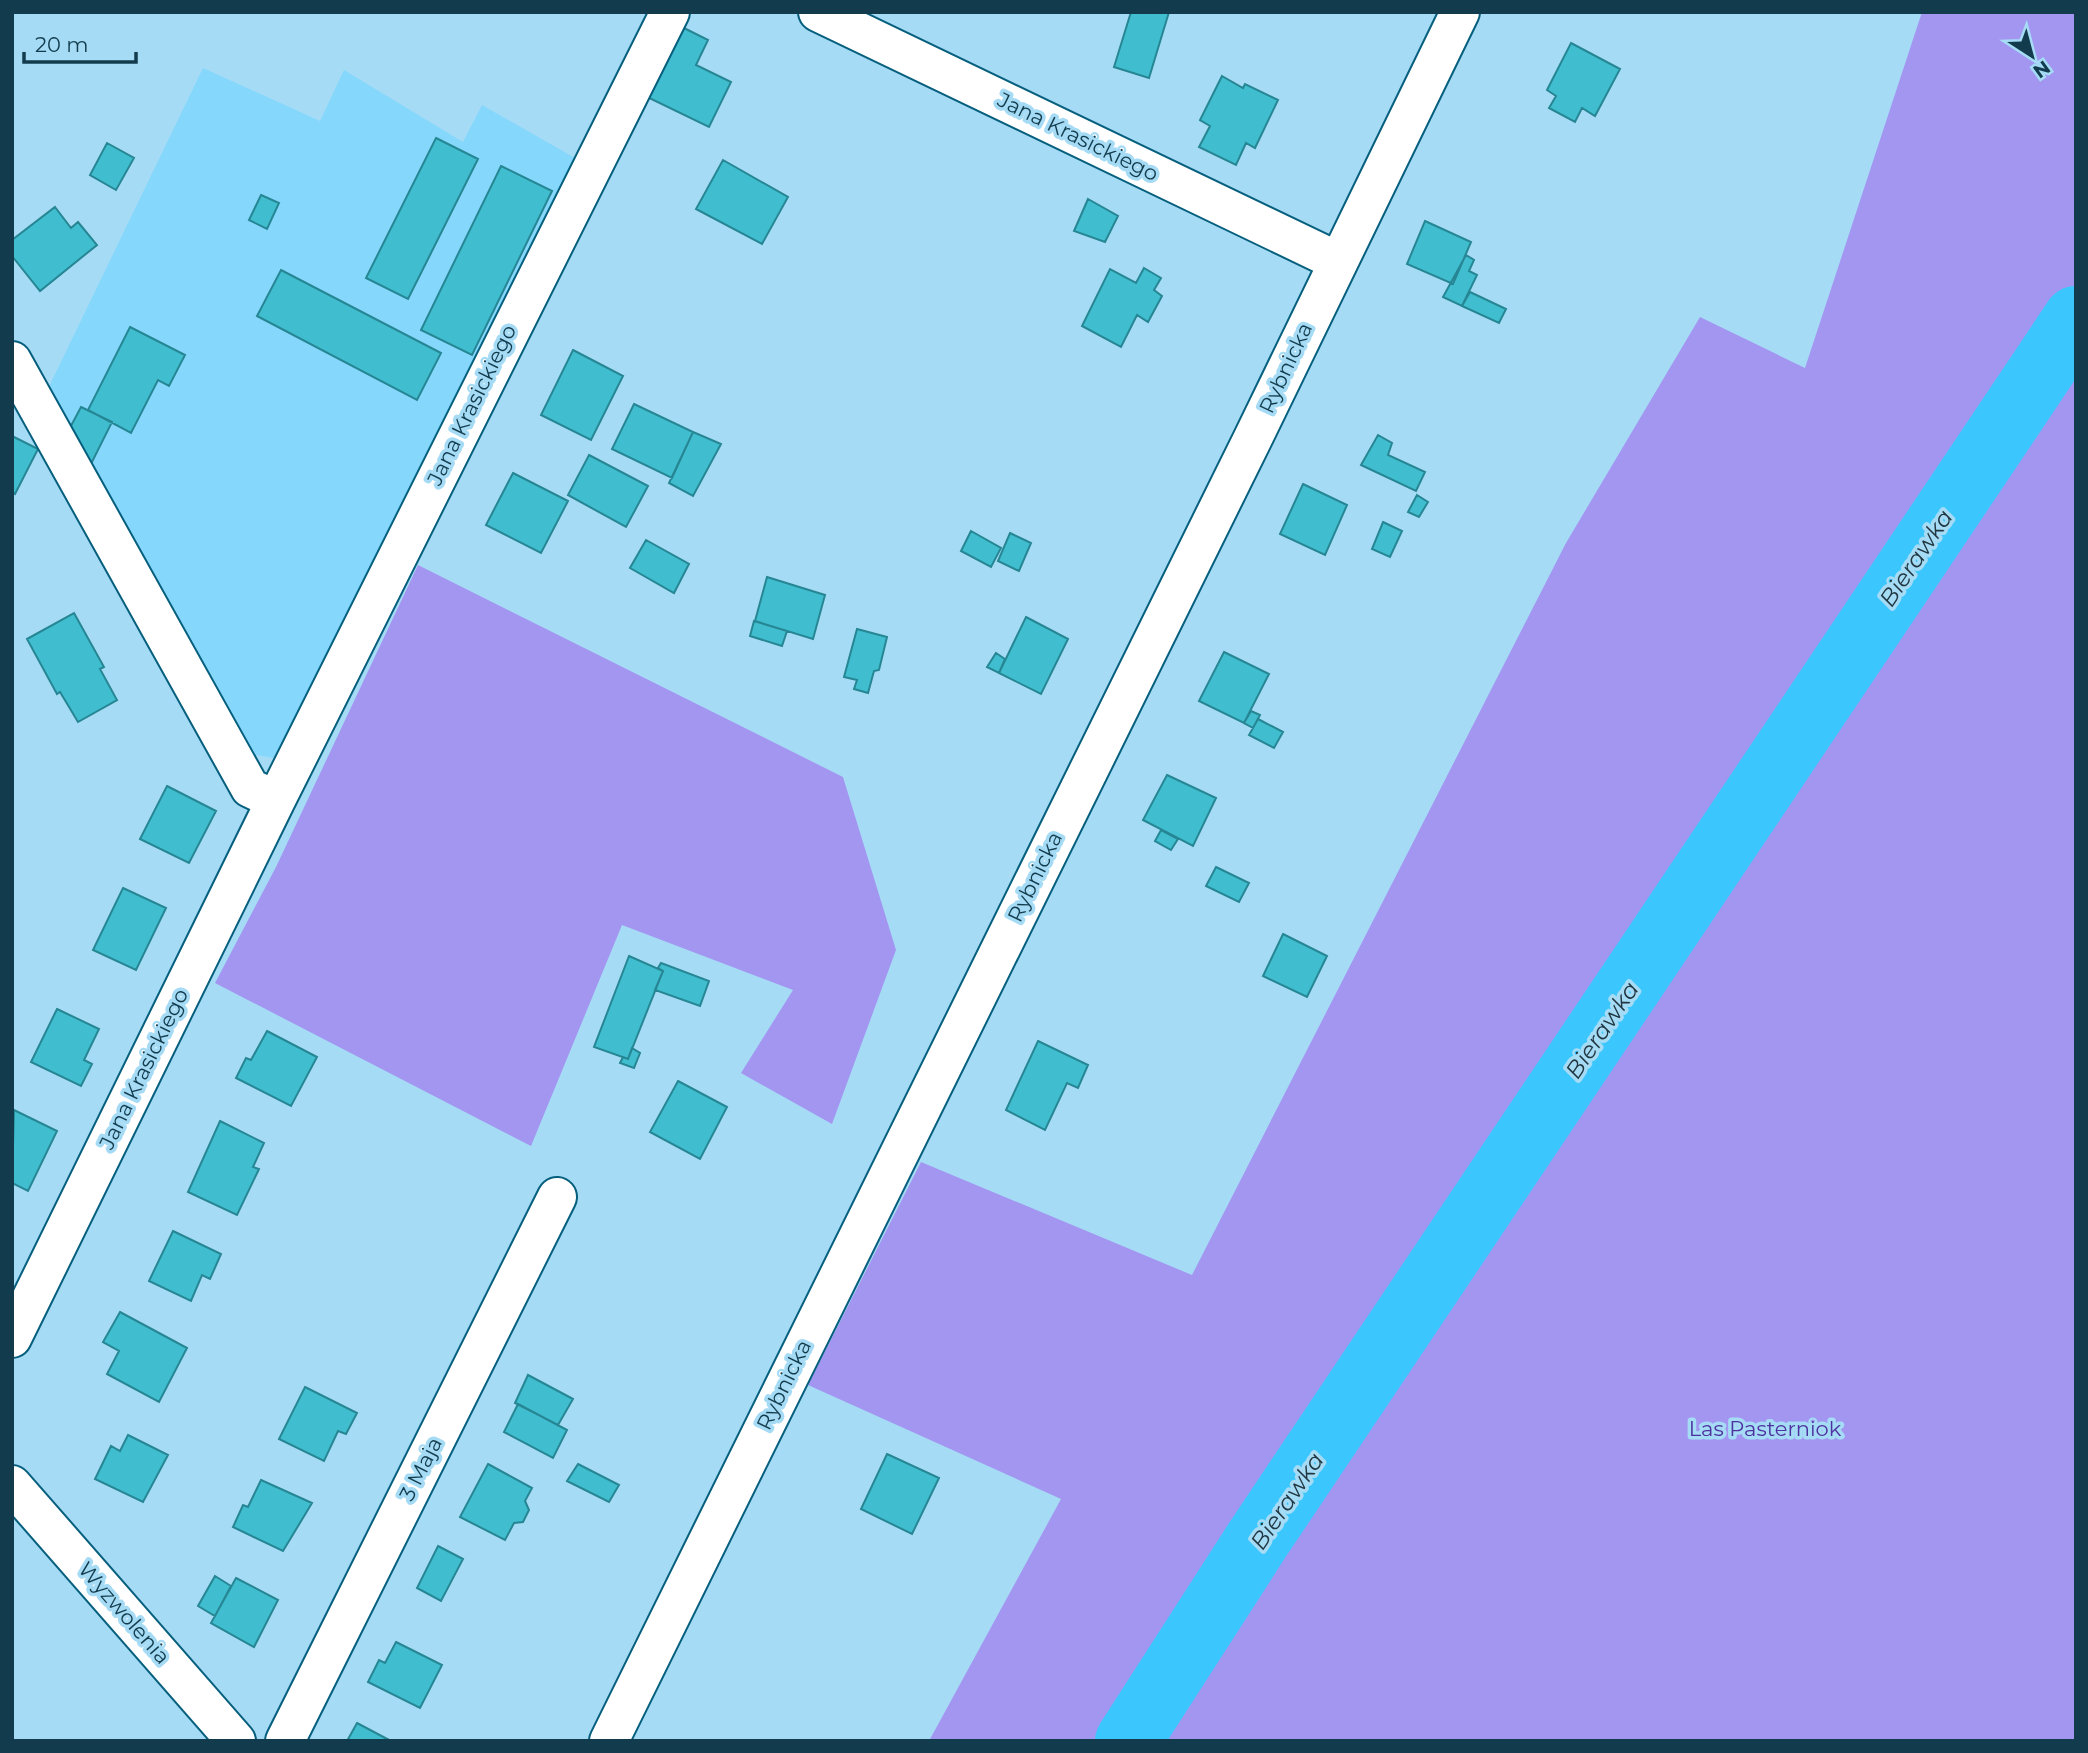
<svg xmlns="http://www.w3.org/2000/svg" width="2088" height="1753" viewBox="0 0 2088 1753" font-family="Montserrat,sans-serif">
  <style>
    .built { fill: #85d7fc }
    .green { fill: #a296f1 }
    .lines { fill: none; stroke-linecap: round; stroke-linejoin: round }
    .river { stroke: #3bc7fd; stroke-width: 66 }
    .building { fill: #40bed0; stroke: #268693; stroke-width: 2 }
    .minor-casing { stroke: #065f7d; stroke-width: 42 }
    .secondary-casing { stroke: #065f7d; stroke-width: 42 }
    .minor { stroke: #fff; stroke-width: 38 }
    .secondary { stroke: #fff; stroke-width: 38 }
    .labels { text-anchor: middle; stroke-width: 7; stroke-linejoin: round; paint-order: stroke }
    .street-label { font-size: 21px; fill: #123c4d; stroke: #a6dbf5 }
    .park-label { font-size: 21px; fill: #4d319e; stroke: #a6dbf5 }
    .water-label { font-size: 23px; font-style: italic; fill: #203741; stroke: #a6dbf5 }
  </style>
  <rect width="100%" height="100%" fill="#a6dbf5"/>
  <path class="built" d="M203,68l117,53 24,-51 119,72 19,-37 93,53 -288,602 -45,-7 -198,-356z"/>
  <path class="green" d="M1922,12h154v1729h-1147l132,-242 -253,-114 113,-223 271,113 374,-732 134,-226 105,51z
    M418,565l425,212 53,173 -64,174 -91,-51 52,-83 -171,-65 -91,221 -316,-163 61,-116z"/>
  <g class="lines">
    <path class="river" d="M1128,1741l130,-202 818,-1220"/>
  </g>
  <path class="building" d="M1131,12h38l-20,66 -35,-11z
    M676,24l32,16 -12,25 35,17 -22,45 -68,-33z
    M1571,43l49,26 -25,47 -13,-8 -7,14 -26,-14 7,-12 -9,-6z
    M1222,76l21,12 2,-4 33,16 -23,48 -9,-5 -10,22 -37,-18 11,-21 -10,-6z
    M436,138l42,21 -70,140 -42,-21z
    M107,143l27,15 -18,32 -26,-15z
    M723,160l65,37 -26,47 -66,-35z
    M501,166l51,25 -80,164 -51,-25z
    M261,195l18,8 -12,26 -18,-9z
    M1088,199l30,17 -13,26 -31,-11z
    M55,207l16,21 7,-6 19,23 -57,46 -28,-35v-16z
    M1425,221l46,21 -18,42 -46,-20z
    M1466,255l8,5 -5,11 8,4 -15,31 -19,-9z
    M1144,268l17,10 -7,12 8,6 -14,26 -11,-7 -16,32 -39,-21 28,-57 26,14z
    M281,270l160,83 -24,47 -160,-84z
    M1470,292l36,17 -7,14 -37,-17z
    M130,327l55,28 -16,31 -11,-6 -27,53 -43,-23z
    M573,350l50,26 -32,64 -50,-25z
    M634,404l59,28 -21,46 -60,-29z
    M81,407l31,15 -27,54 -21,-37z
    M693,432l28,12 -28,52 -24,-13z
    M1378,435l14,8 -4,12 37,17 -9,19 -55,-26z
    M12,436l26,13 -23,45 -3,-2z
    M589,455l59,31 -22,41 -58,-32z
    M513,473l55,28 -27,52 -55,-28z
    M1303,484l44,21 -22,50 -45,-21z
    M1417,495l11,7 -9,15 -11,-5z
    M1383,522l19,9 -12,26 -18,-8z
    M971,531l30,17 -10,19 -30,-16z
    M1010,533l21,10 -12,28 -21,-10z
    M646,540l43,24 -15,29 -44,-25z
    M767,577l58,18 -12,44 -58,-18z
    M74,613l30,54 -4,2 17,31 -39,22 -18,-30 -3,2 -30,-55z
    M1026,617l42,22 -27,55 -42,-21z
    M754,621l33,10 -5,15 -32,-10z
    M857,629l30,8 -8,33 -5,1 -6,22 -14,-4 3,-9 -13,-3z
    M1224,652l45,22 -25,49 -45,-22z
    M996,653l9,6 -6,14 -12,-6z
    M1251,711l9,4 -7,13 -9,-5z
    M1258,719l25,13 -9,16 -25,-13z
    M1167,775l49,23 -23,48 -50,-26z
    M167,786l49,25 -27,52 -49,-24z
    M1161,830l17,9 -7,11 -16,-9z
    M1216,867l33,16 -10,19 -33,-16z
    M123,888l43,20 -30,62 -43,-20z
    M1283,934l44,22 -20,41 -44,-21z
    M629,956l34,15 -35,88 -34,-12z
    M661,963l48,18 -9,25 -45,-16 8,-19 -5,-3z
    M57,1009l42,20 -15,31 8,4 -11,22 -50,-24z
    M267,1031l50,26 -26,49 -55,-28 10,-20 5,2z
    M1038,1041l50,24 -10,23 -11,-5 -22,47 -39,-20z
    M632,1048l8,5 -6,15 -14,-5 3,-6 5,2z
    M678,1081l49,26 -27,52 -50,-27z
    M14,1110l43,21 -29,60 -16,-8z
    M220,1121l44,22 -11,24 6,2 -22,46 -49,-23z
    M173,1231l48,23 -11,25 -8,-4 -11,26 -42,-20z
    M120,1312l67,36 -28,54 -52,-28 12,-23 -16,-9z
    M528,1375l45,24 -15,26 -43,-22z
    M305,1387l52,26 -11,21 -8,-3 -14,30 -45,-22z
    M518,1404l49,26 -14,28 -49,-26z
    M128,1435l40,20 -25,47 -48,-23 16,-33 9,5z
    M887,1454l52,24 -27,56 -51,-25z
    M488,1464l44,24 -7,13 4,9 -6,12 -9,1 -9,17 -45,-23z
    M578,1464l41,21 -10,17 -42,-21z
    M261,1480l51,23 -29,48 -50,-24 10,-22 5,2z
    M438,1546l25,13 -22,42 -24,-13z
    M215,1576l16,10 -16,30 -17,-10z
    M236,1578l42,22 -24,47 -43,-24z
    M396,1642l46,23 -22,43 -52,-26 11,-22 6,3z
    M357,1723l34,18h-44z"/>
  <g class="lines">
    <defs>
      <path id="minor" d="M818,12l519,249
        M12,361l238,427 26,12
        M12,1338l264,-538 394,-788
        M12,1485l224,256
        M285,1741l272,-544"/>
      <path id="secondary" d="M609,1741l644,-1303 207,-426"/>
    </defs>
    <use href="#minor" class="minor-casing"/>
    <use href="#secondary" class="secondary-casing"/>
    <use href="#minor" class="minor"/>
    <use href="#secondary" class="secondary"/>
  </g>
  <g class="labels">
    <g class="street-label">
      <text transform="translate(1078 137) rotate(26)" y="7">Jana Krasickiego</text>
      <text transform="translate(1286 368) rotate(-65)" y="7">Rybnicka</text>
      <text transform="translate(472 405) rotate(-64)" y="7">Jana Krasickiego</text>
      <text transform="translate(1035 877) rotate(-64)" y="7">Rybnicka</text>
      <text transform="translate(144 1069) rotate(-64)" y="7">Jana Krasickiego</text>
      <text transform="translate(784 1385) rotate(-64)" y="7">Rybnicka</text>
      <text transform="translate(421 1469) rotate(-63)" y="7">3 Maja</text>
      <text transform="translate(124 1613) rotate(49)" y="7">Wyzwolenia</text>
    </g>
    <g class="park-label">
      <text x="1765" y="1436">Las Pasterniok</text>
    </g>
    <g class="water-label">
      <text transform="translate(1916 558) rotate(-56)" y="8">Bierawka</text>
      <text transform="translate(1602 1030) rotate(-56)" y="8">Bierawka</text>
      <text transform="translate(1287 1501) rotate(-56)" y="8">Bierawka</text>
    </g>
  </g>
  <rect width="2088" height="1753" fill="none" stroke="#123c4d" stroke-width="28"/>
  <g transform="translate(2032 56) rotate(144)" stroke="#a6dbf5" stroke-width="5" paint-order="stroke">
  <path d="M0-5L12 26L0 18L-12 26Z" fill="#123c4d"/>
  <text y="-10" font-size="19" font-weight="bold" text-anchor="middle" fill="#123c4d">N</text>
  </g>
  <path d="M24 52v10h112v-10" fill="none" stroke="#123c4d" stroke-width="3.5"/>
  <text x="35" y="52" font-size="21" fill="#123c4d" stroke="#a6dbf5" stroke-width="5" paint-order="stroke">20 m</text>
</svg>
